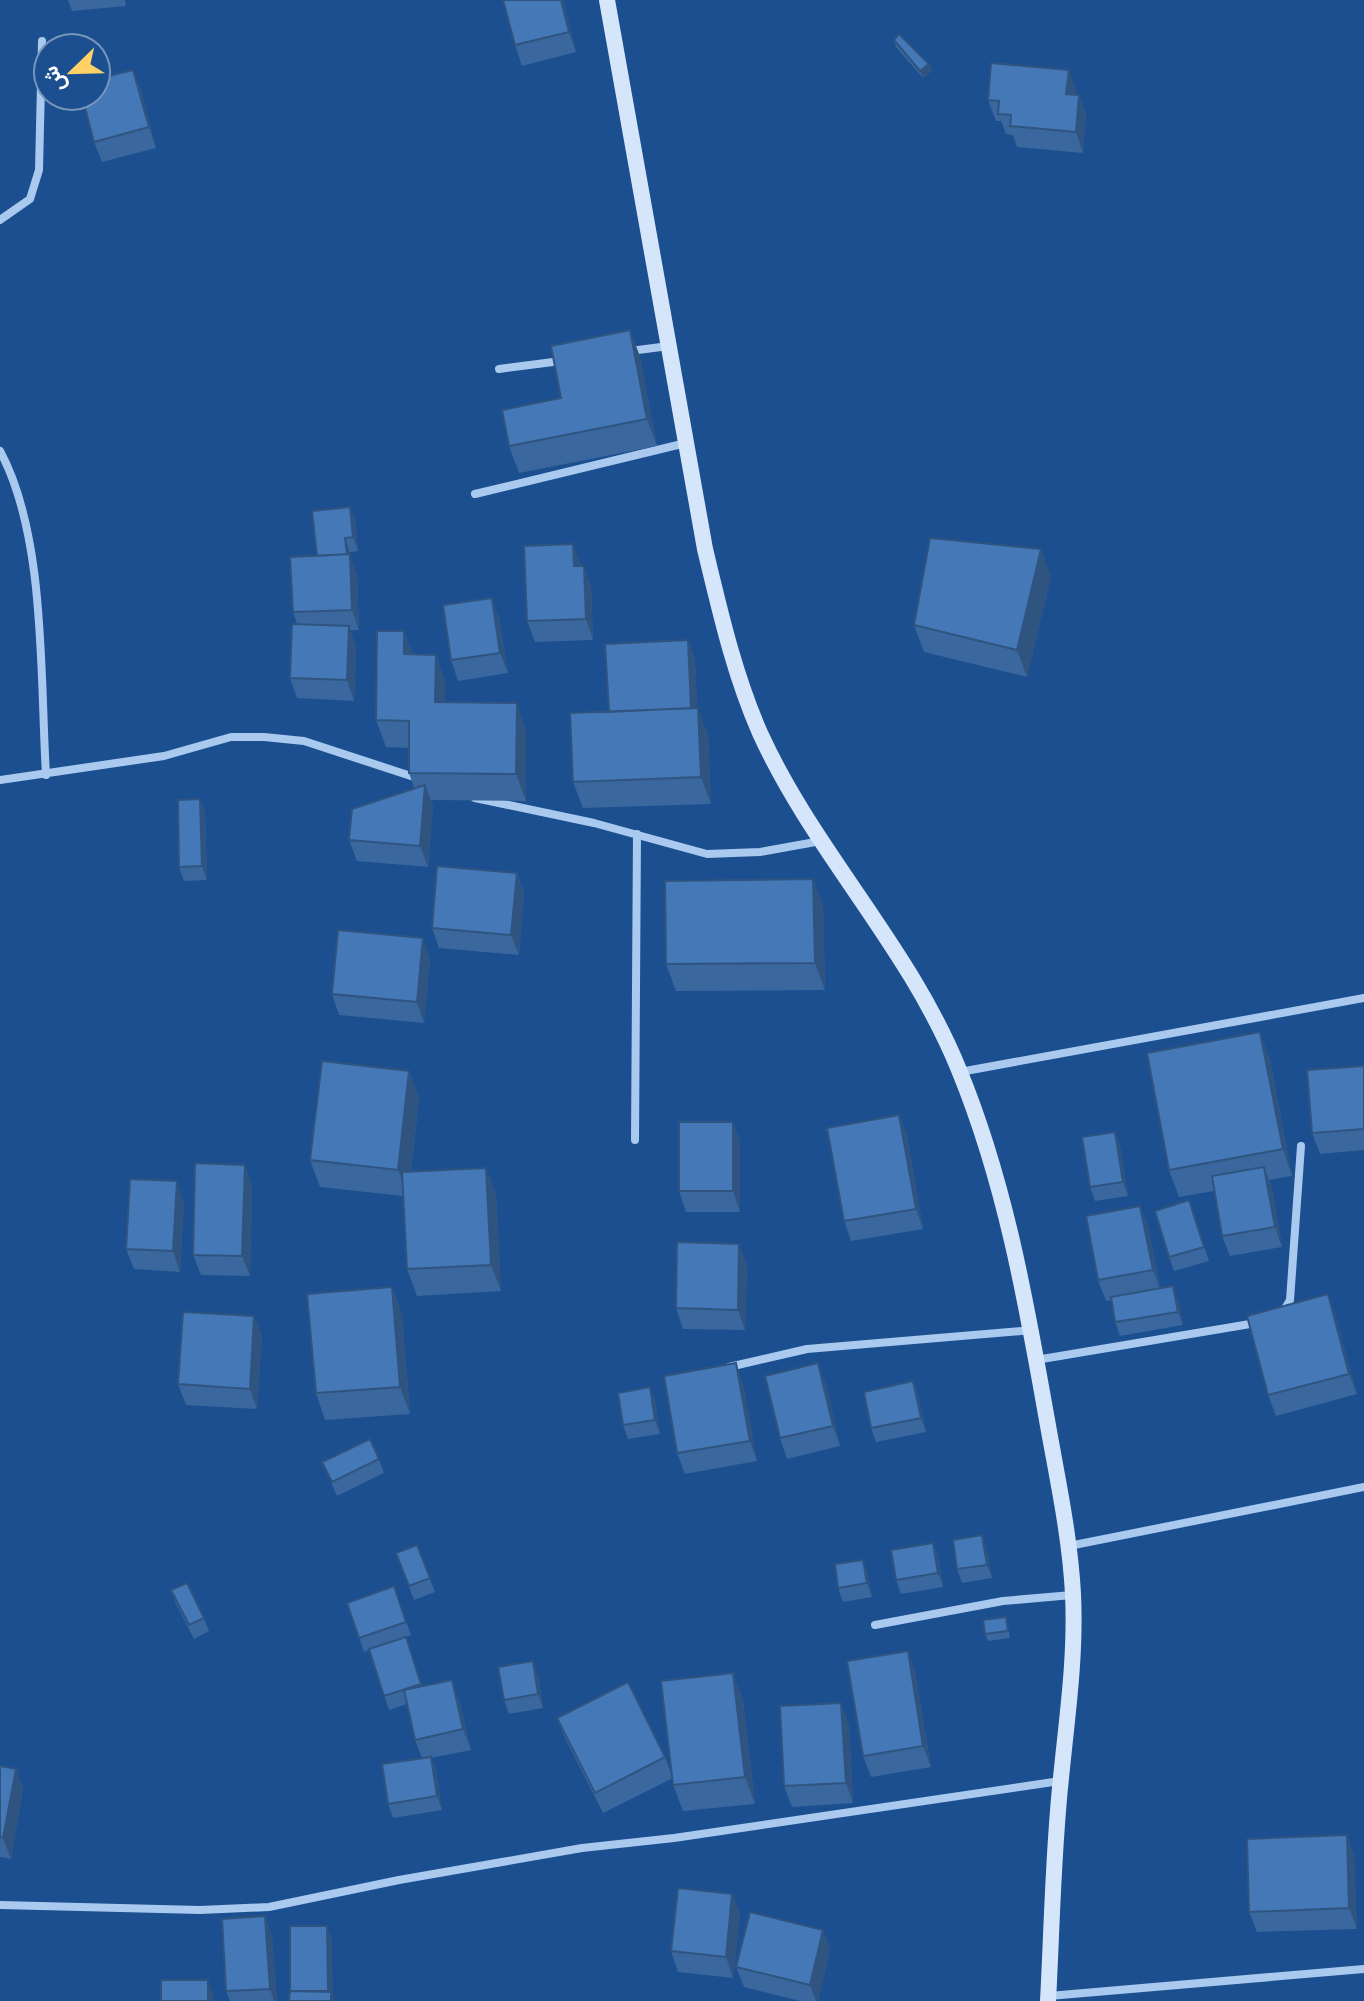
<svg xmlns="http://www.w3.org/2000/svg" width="1364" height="2001" viewBox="0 0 1364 2001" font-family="'Alegreya Sans',Vazirmatn,sans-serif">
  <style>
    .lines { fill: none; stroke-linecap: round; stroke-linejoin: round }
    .street { stroke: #a9c9ee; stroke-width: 8 }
    .secondary { stroke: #d6e6fa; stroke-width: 16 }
    .wall { fill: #3a679d }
    .shaded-wall { fill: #305480 }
    .building { fill: #4478b7; stroke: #305480; stroke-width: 2 }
  </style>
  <rect width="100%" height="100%" fill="#1b4f8f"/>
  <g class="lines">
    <path class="street" d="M0,220l30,-21 9,-29 3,-129
      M630,351l39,-5
      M499,369l62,-8
      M0,451c46,85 40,226 46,324
      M475,494l211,-51
      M0,780l164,-24 67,-19h33l40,4 113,37
      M475,798l119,25 113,31 53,-2 61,-11
      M960,1072l404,-74
      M635,1140l2,-306
      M1283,1312l7,-12 11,-154
      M1036,1360l220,-37
      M729,1367l78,-18 226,-19
      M1069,1546l295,-59
      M875,1625l128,-24 69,-6
      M0,1905l200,5 69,-3 130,-27 183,-32 92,-10 386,-57
      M1049,1996l315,-27"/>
    <path class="secondary" d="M607,0l98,549c15,62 29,125 55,184 54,119 149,213 199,337 46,112 67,231 88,350 10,57 23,116 26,174 3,63 -6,123 -12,184 -8,74 -9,149 -13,223"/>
  </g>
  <path class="wall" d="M68,0h57l1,6 -54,5z
    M503,0h60l13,52 -54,14 -7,-21z
    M894,40l35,24 3,7 -9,7 -27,-31z
    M133,70l8,20 15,58 -54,14 -8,-20z
    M1076,91v4h3l7,20 -3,38 -66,-6 -4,-12 -7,-1 -5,-13h-5l-8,-21z
    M630,330l10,27 17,89 -138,27 -10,-27 52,-48z
    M350,507l5,13 3,31 -8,1 1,7 6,16 2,55h-9l6,17 -2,54 -57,-3 -7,-20 7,-54 -4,-12 24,-56z
    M581,566l10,20 2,54 -58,2 -8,-21z
    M1051,576l-24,101 -103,-25 -10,-27z
    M499,618l9,55 -50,8 -7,-21z
    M404,631l9,24h23l9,27v20l81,28v71l-95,-1 2,5 -5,62 -71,-6 -8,-21 65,-52 -5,-15v-25l-23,-1 -10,-27z
    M688,640l7,20 2,48 11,27 3,69 -128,4 -10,-26 36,-70z
    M200,799l5,14 2,67 -23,1 -5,-14z
    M517,873l7,21 -5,61 -80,-7 -7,-20z
    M813,879l10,27 2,84 -149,1 -10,-27z
    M430,959l-6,64 -85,-8 -7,-21z
    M1270,1059l22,117 -23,4 3,8 10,59 -52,9 -8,-20 -8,-45 -35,6 -10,-27z
    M1364,1066v84l-44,4 -8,-21z
    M409,1071l10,27 -8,73 75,-3 10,26 5,97 -84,5 -10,-27 -4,-73 -83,-9 -10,-27z
    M899,1115l8,20 16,94 -72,12 -7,-20z
    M733,1122l7,20v70h-54l-7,-21z
    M1115,1132l5,14 8,50 -33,5 -5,-14z
    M245,1165l7,20 -2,91 -49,-1 -8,-20z
    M184,1202l-4,70 -46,-3 -8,-20z
    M1140,1206l8,21 12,61 18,11 5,26 -63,11 -5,-14 -4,-22 -5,1 -8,-21z
    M1194,1214l15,47 -35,10 -5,-14z
    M747,1264l-2,66 -62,-1 -7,-21z
    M392,1287l10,27 8,100 -85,6 -9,-27z
    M1328,1294l7,21 22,79 -81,22 -8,-21z
    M254,1316l8,20 -5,73 -71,-4 -8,-21z
    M913,1381l5,14 8,37 -50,10 -5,-14z
    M743,1384l14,77 -72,13 -8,-21z
    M826,1384l14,62 -53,13 -7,-21z
    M650,1387l5,14 5,33 -32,5 -5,-14z
    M379,1459l5,14 -47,23 -15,-34z
    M982,1535l5,14 5,29 -30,5 -5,-14z
    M933,1543l5,14 5,30 -42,7 -5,-14z
    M417,1545l18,47 -21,8 -18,-47z
    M868,1574l4,23 -29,5 -5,-14z
    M394,1586l17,49 -5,2 16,49 37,14 12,50 -40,8 5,13 6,39 -49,8 -5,-14 34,-46 -7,-18 -8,-36 -18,6 -20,-60 -5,2 -17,-49z
    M171,1590l33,28 5,13 -15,8 -18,-35z
    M1006,1617l4,21 -22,3 -3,-7z
    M915,1671l16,96 -60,10 -8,-21z
    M733,1673l10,27 12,104 -72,7 -10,-26v-7l-70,35 -38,-75 -8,-20 108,39 7,19z
    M538,1675l5,33 -34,6 -5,-14z
    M849,1724l4,79 -61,4 -8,-21z
    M0,1766l16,3 7,20 -12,70 -11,-2z
    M1347,1835l7,21 3,73 -100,3 -8,-20z
    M732,1894l8,20 -7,64 -55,-6 -7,-21z
    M265,1916l7,21 5,64h-47l-4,-10z
    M823,1930l7,20 -12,51h-18l-56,-14 -8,-20z"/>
  <path class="shaded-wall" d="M561,0h2l13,52 -7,-20z
    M929,64l3,7 -9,7 -3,-7z
    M133,70l8,20 15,58 -7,-21z
    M1069,70l7,21 -2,23 -8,-20z
    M1079,95l7,20 -3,38 -7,-21z
    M630,330l10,27 17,89 -10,-27z
    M350,507l5,13 3,31 -5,-14z
    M345,538l12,37 2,55 -7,-20z
    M573,544l8,21 1,22 -8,-21z
    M1041,549l10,27 -24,101 -10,-27z
    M584,566l7,20 2,54 -7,-21z
    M492,598l7,20 9,55 -8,-20z
    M349,626l7,21 -2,54 -7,-21z
    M404,631l10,27 -10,-4z
    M688,640l7,20 3,69 -7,-21z
    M436,655l9,27v47l-10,-27z
    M517,703l9,27v71l-10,-27z
    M698,708l10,27 3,69 -10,-27z
    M425,785l8,20 -5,62 -8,-21z
    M200,799l5,14 2,67 -5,-14z
    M517,873l7,21 -5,61 -8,-20z
    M813,879l10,27 2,84 -10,-27z
    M423,938l7,21 -6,64 -7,-21z
    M1260,1032l10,27 22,117 -9,-27z
    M409,1071l10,27 -11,99 -10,-27z
    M899,1115l8,20 16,94 -7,-20z
    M733,1122l7,20v70l-7,-21z
    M1115,1132l5,14 8,50 -5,-14z
    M245,1165l7,20 -2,91 -8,-20z
    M1264,1167l8,21 10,59 -7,-20z
    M486,1168l10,26 5,97 -10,-26z
    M177,1181l7,21 -4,70 -7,-21z
    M1140,1206l8,21 12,63 -7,-20z
    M739,1244l8,20 -2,66 -7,-20z
    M1173,1286l5,13 5,26 -5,-13z
    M392,1287l10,27 8,100 -10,-27z
    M1328,1294l7,21 22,79 -8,-20z
    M254,1316l8,20 -5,73 -7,-20z
    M736,1363l7,21 14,77 -7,-20z
    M818,1363l8,21 14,62 -7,-20z
    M913,1381l5,14 8,37 -5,-14z
    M650,1387l5,14 5,33 -5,-14z
    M982,1535l5,14 5,29 -5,-13z
    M933,1543l5,14 5,30 -5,-14z
    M863,1560l5,14 4,23 -5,-14z
    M908,1651l7,20 16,96 -8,-21z
    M533,1661l5,14 5,33 -5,-14z
    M733,1673l10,27 12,104 -10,-27z
    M452,1680l7,20 12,50 -8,-21z
    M841,1703l8,21 4,79 -7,-20z
    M431,1757l5,14 6,39 -5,-14z
    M16,1769l7,20 -12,70 -8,-21z
    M1347,1835l7,21 3,73 -8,-21z
    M732,1894l8,20 -7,64 -7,-21z
    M265,1916l7,21 5,64h-3l-4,-12z
    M327,1926l5,14 1,56 2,5h-4l-3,-10z
    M823,1930l7,20 -12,51h-2l-6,-16z
    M208,1980l5,14v7h-5z"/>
  <path class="building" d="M503,0h58l8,32 -54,13z
    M899,34l30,30 -9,7 -26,-31z
    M991,63l78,7 -3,24 13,1 -3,37 -66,-6 1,-11 -13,-1 1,-13 -11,-1z
    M133,70l16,57 -55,15 -12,-46h14v-17z
    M630,330l17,89 -138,27 -7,-36 59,-12 -10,-52z
    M350,507l3,30 -8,1 2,16 -30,2 -5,-45z
    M930,538l111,11 -24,101 -103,-25z
    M573,544l1,22h10l2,53 -59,2 -3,-75z
    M350,554l2,56 -59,2 -3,-55z
    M492,598l8,55 -49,7 -8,-55z
    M292,624l57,2 -2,54 -57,-2z
    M377,631h27v23l32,1 -1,47 82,1 -1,71 -107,-1v-52l-33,-1z
    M688,640l3,68 -82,4 -4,-68z
    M698,708l3,69 -128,5 -3,-69z
    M425,785l-5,61 -71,-6 3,-31z
    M200,799l2,67 -23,1 -1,-67z
    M437,866l80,7 -6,62 -79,-7z
    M813,879l2,84 -149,1 -1,-83z
    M338,930l85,8 -6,64 -85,-8z
    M1260,1032l23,117 -114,21 -22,-117z
    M322,1061l87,10 -11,99 -88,-10z
    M1364,1066v63l-52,4 -5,-63z
    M899,1115l17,94 -72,12 -17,-93z
    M679,1122h54v69h-54z
    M1115,1132l8,50 -33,5 -8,-50z
    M195,1163l50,2 -3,91 -49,-1z
    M1264,1167l11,60 -53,9 -10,-60z
    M486,1168l5,97 -84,4 -5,-97z
    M130,1179l47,2 -4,70 -47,-2z
    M1189,1200l15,47 -35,10 -14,-46z
    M1140,1206l13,64 -55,10 -12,-64z
    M677,1242l62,2 -1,66 -62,-2z
    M1173,1286l5,26 -63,10 -4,-25z
    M392,1287l8,100 -84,6 -9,-99z
    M1328,1294l21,80 -81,21 -21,-79z
    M183,1312l71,4 -4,73 -72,-5z
    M736,1363l14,78 -73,12 -13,-77z
    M818,1363l15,63 -53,12 -15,-62z
    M913,1381l8,37 -50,10 -7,-36z
    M650,1387l5,33 -32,5 -5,-32z
    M370,1439l9,20 -47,23 -10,-20z
    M982,1535l5,30 -30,4 -4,-29z
    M933,1543l5,30 -42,7 -5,-30z
    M417,1545l13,33 -21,8 -13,-33z
    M863,1560l4,23 -29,5 -3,-24z
    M187,1583l17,35 -15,7 -18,-35z
    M394,1586l12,36 -47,16 -12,-35z
    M1006,1617l2,14 -23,3 -2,-14z
    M406,1637l15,47 -37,12 -15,-47z
    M908,1651l15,95 -60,10 -16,-95z
    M533,1661l5,33 -34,6 -6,-33z
    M733,1673l12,104 -72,8 -12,-104z
    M452,1680l11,49 -48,11 -11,-50z
    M628,1682l37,75 -70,36 -38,-75z
    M841,1703l5,80 -62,3 -4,-80z
    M431,1757l6,39 -49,8 -6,-40z
    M0,1766l16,3 -13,69 -3,-1z
    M1347,1835l2,73 -100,4 -2,-73z
    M678,1888l54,6 -6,63 -55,-6z
    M750,1912l73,18 -13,55 -74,-18z
    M265,1916l5,73 -44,2 -4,-72z
    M290,1926h37l1,65h-38z
    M161,1980h47v21h-47z
    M290,1991l41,1v9h-42z"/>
  <g transform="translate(72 72) rotate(247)"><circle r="38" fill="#1b4f8f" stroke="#7695bc" stroke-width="2"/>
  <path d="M0-6L14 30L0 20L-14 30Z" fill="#ffd166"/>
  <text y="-12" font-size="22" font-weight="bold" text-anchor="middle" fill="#ffffff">ش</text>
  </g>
</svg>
